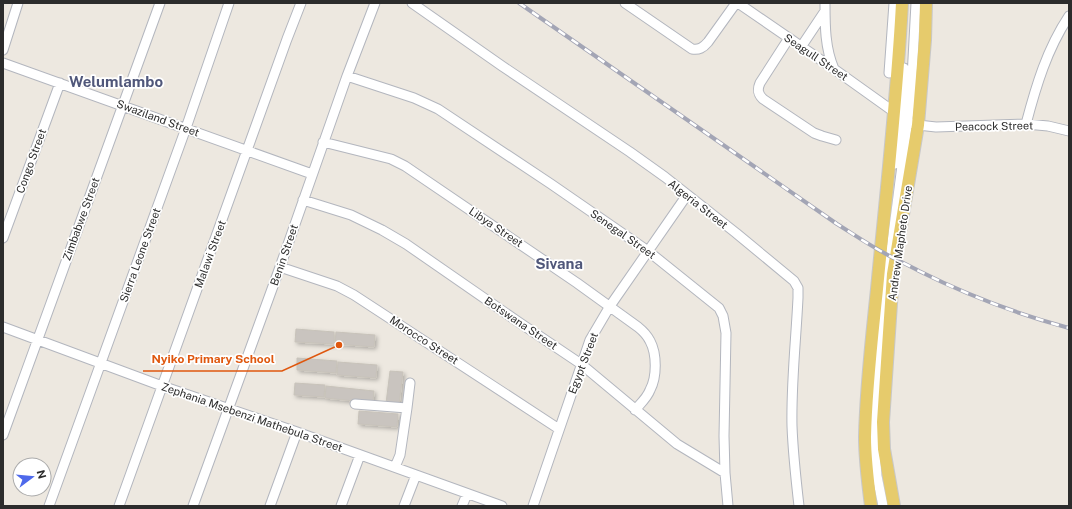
<svg xmlns="http://www.w3.org/2000/svg" width="1072" height="509" viewBox="0 0 1072 509" font-family="'Public Sans',sans-serif">
  <style>
    .building { fill: #c9c4bf; stroke: #c8c3ba; filter: url(#shadow) }
    .lines { fill: none; stroke-linecap: round; stroke-linejoin: round }
    .minor-casing { stroke: #b3b6be; stroke-width: 11 }
    .major-casing { stroke: #c8c8c8; stroke-width: 14 }
    .minor { stroke: #fff; stroke-width: 9 }
    .major { stroke: #e6cb6c; stroke-width: 12 }
    .rail-casing { stroke: #a3a5b5; stroke-width: 4 }
    .rail { stroke: #fff; stroke-width: 2.5; stroke-dasharray: 8; stroke-linecap: butt }
    .labels { text-anchor: middle; stroke-width: 3.5; stroke-linejoin: round; paint-order: stroke }
    .street-label { font-size: 11px; fill: #2c2c2c; stroke: #fff }
    .district-label { font-size: 15px; font-weight: bold; fill: #50577a; stroke: #fff }
    .leader { fill: none; stroke: #df570e; stroke-width: 1.5 }
    .callout-dot { fill: #df570e; stroke: #fff; stroke-width: 1.5 }
    .callout-label { font-size: 12px; text-anchor: middle; font-weight: bold; fill: #df570e; stroke: #fff; stroke-width: 3.5; stroke-linejoin: round; paint-order: stroke }
  </style>
  <defs>
    <filter id="shadow"><feDropShadow dx="2" dy="2" stdDeviation="2" flood-color="#0004"/></filter>
  </defs>
  <rect width="100%" height="100%" fill="#ede8e0"/>
  <path class="building" d="M296,329l38,3v12l-39,-2z
    M336,332l39,3 -1,12 -39,-3z
    M297,358l40,3 -1,12 -39,-3z
    M338,362l39,3 -1,13 -39,-3z
    M390,371l13,1 -4,33 -13,-2z
    M295,383l30,2 -1,12 -30,-2z
    M326,386l48,5 -1,12 -48,-5z
    M359,411l39,3 -1,13 -39,-3z"/>
  <g class="lines">
    <defs>
      <path id="minor" d="M412,3l90,63 128,86 35,25 71,56 58,48 4,7v10c-2,42 -7,86 -6,128 1,27 4,54 7,80
        M625,3l67,46c7,1 11,-1 16,-7l28,-39
        M738,3l96,66 63,45
        M825,3c0,23 0,45 9,66
        M789,38l-29,45c-3,7 -2,11 3,16l51,34 8,3 14,4
        M801,47l24,-36
        M3,50l15,-47
        M3,63l309,111
        M889,73l5,-70
        M347,76l67,22 24,11 113,75 97,67 71,57 4,8 3,17 -2,103 1,37 3,33
        M912,123l6,2 18,2 90,-3 22,2 21,5
        M1026,124c10,-38 21,-75 43,-108
        M323,142l68,17 14,7 172,117 61,44c5,4 9,8 12,14 7,13 7,36 0,49 -3,8 -10,14 -15,20
        M895,164l6,-47 3,-49
        M303,200l48,15 31,15 24,14 114,79 61,41 96,80 48,29
        M3,238l57,-155
        M280,267l57,19 17,9 205,134
        M3,327l159,59 135,46 205,74
        M355,404l52,4
        M3,435l157,-432
        M395,467l5,-12 7,-47 3,-25
        M49,506l137,-378 43,-125
        M119,506l168,-467 14,-36
        M193,506l87,-239 67,-191 28,-73
        M270,506l27,-74
        M341,506l19,-51
        M404,506l12,-31
        M462,506l5,-12
        M533,506l57,-166 20,-34 77,-111
        M883,506l-6,-30 -3,-37v-25l13,-133 24,-185 5,-93"/>
      <path id="major" d="M871,506c-3,-23 -6,-46 -6,-69 1,-50 7,-99 12,-148 9,-95 20,-190 25,-286
        M894,506l-10,-57 -1,-27 3,-45 7,-103 25,-149 7,-85 1,-37"/>
    </defs>
    <use href="#minor" class="minor-casing"/>
    <use href="#major" class="major-casing"/>
    <use href="#minor" class="minor"/>
    <use href="#major" class="major"/>
    <defs>
      <path id="rail" d="M519,3l318,221c16,10 32,21 49,30 11,6 22,11 33,17 48,24 98,43 150,57"/>
    </defs>
    <use href="#rail" class="rail-casing"/>
    <use href="#rail" class="rail"/>
  </g>
  <g class="labels">
    <g class="street-label">
      <text transform="translate(816 57) rotate(34)" y="4">Seagull Street</text>
      <text transform="translate(158 118) rotate(20)" y="4">Swaziland Street</text>
      <text transform="translate(994 126) rotate(-1)" y="4">Peacock Street</text>
      <text transform="translate(31 161) rotate(-70)" y="4">Congo Street</text>
      <text transform="translate(698 204) rotate(38)" y="4">Algeria Street</text>
      <text transform="translate(81 219) rotate(-70)" y="4">Zimbabwe Street</text>
      <text transform="translate(496 227) rotate(34)" y="4">Libya Street</text>
      <text transform="translate(623 234) rotate(35)" y="4">Senegal Street</text>
      <text transform="translate(900 243) rotate(-82)" y="4">Andrew Mapheto Drive</text>
      <text transform="translate(210 254) rotate(-70)" y="4">Malawi Street</text>
      <text transform="translate(140 255) rotate(-70)" y="4">Sierra Leone Street</text>
      <text transform="translate(284 255) rotate(-71)" y="4">Benin Street</text>
      <text transform="translate(521 323) rotate(34)" y="4">Botswana Street</text>
      <text transform="translate(424 340) rotate(33)" y="4">Morocco Street</text>
      <text transform="translate(583 363) rotate(-69)" y="4">Egypt Street</text>
      <text transform="translate(252 417) rotate(19)" y="4">Zephania Msebenzi Mathebula Street</text>
    </g>
    <g class="district-label">
      <text x="116" y="87">Welumlambo</text>
      <text x="559" y="269">Sivana</text>
    </g>
  </g>
  <path class="leader" d="M339 345L282 371H143"/>
  <circle class="callout-dot" cx="339" cy="345" r="4"/>
  <g class="callout-label">
    <text x="213" y="363">Nyiko Primary School</text>
  </g>
  <rect width="1072" height="509" fill="none" stroke="#2c2c2c" stroke-width="8"/>
  <g transform="translate(32 477) rotate(74)"><circle r="19" fill="#ffffff" stroke="#ababab"/>
  <path d="M0-3L7 15L0 10L-7 15Z" fill="#4e69eb"/>
  <text y="-6" font-size="11" font-weight="bold" text-anchor="middle" fill="#2c2c2c">N</text>
  </g>
</svg>
